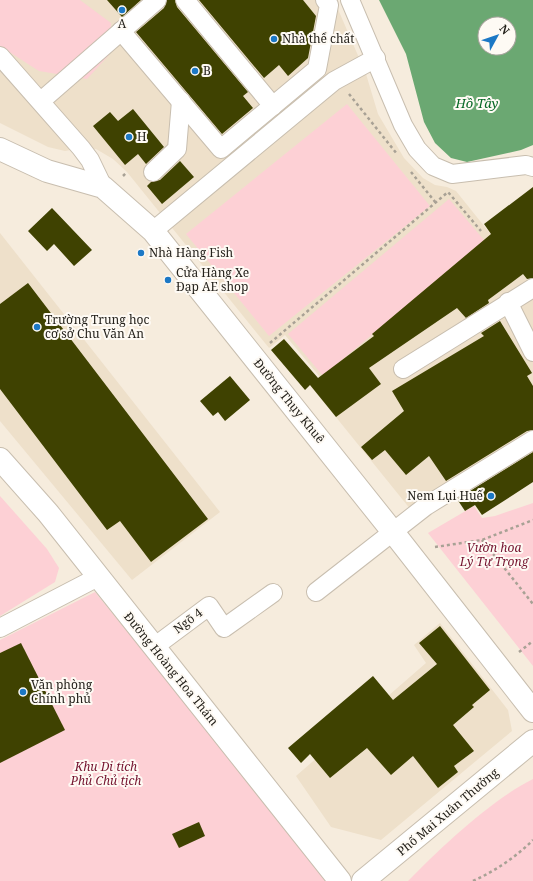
<svg xmlns="http://www.w3.org/2000/svg" width="533" height="881" font-family="'Noto Serif',serif">
  <rect width="100%" height="100%" fill="#f6ecdd"/>
  <!-- built -->
  <g fill="#eee0ca">
    <polygon points="0,0 334,0 366,74 378,114 404,158 423,178 435,185 447,187 456,191 533,287 533,435 411,510 310,385 320,377 285,335 269,348 127,172 113,159 96,149 81,148 65,151 48,147 0,123"/>
    <polygon points="0,233 220,512 132,580 0,421"/>
    <polygon points="440,623 508,710 512,731 381,840 331,827 296,776 426,663 414,645"/>
  </g>
  <!-- green -->
  <g fill="#fdd0d5">
    <polygon points="0,0 80,0 111,23 109,55 87,79 39,71 0,46"/>
    <polygon points="347,104 430,206 269,336 186,234"/>
    <polygon points="449,199 484,240 323,376 288,334"/>
    <polygon points="0,496 47,549 59,568 55,582 0,616"/>
    <polygon points="533,503 533,666 428,533 474,506 482,518 495,516"/>
    <polygon points="95,592 330,881 0,881 0,640"/>
    <path d="M533,779V881H408C441,847 491,800 533,779Z"/>
  </g>
  <!-- water -->
  <path fill="#6ba872" fill-rule="evenodd" d="M379,0H533V145L521,150L467,162L451,158L435,143L424,122L406,54ZM485,24H509V48H485Z"/>
  <!-- building -->
  <g fill="#3f4201">
    <polygon points="107,0 141,0 122,17"/>
    <polygon points="167,0 175,0 177,7 248,92 243,96 253,108 222,134 136,32 164,8"/>
    <polygon points="199,0 303,0 316,16 308,58 288,76 279,65 264,78"/>
    <polygon points="133,109 164,147 146,164 138,154 125,165 93,126 110,112 118,121"/>
    <polygon points="180,161 194,177 162,204 147,186 151,182 160,180"/>
    <polygon points="533,187 533,278 527,279 523,274 488,300 489,303 466,318 457,308 369,368 381,384 336,417 310,385 305,390 271,350 284,339 318,378 374,336 372,334 491,234 484,224"/>
    <polygon points="52,208 92,250 74,266 54,244 47,251 28,231"/>
    <polygon points="28,283 208,519 151,562 120,521 107,530 0,389 0,304"/>
    <polygon points="500,321 532,373 527,376 533,386 533,430 527,431 446,481 429,456 406,475 385,450 372,460 361,447 404,411 392,391 484,336 481,333"/>
    <polygon points="230,376 250,400 225,421 218,412 213,416 200,401"/>
    <polygon points="533,452 533,482 482,515 475,505 465,511 457,499"/>
    <polygon points="440,626 490,690 472,705 474,707 453,725 474,751 454,766 458,772 438,788 413,756 391,775 367,748 330,778 310,754 301,763 288,748 373,676 393,700 437,664 419,643"/>
    <polygon points="21,643 65,730 0,763 0,653"/>
    <polygon points="199,822 205,836 179,848 172,834"/>
  </g>
  <g fill="none" stroke-linecap="round" stroke-linejoin="round">
    <defs>
      <g id="minor">
        <polyline points="185,0 273,106"/>
        <polyline points="350,0 403,125 417,149 433,166 452,174 526,165 533,167"/>
        <polyline points="121,31 221,149 317,69 329,5 325,0"/>
        <polyline points="0,56 81,148 90,160 103,187"/>
        <polyline points="41,101 157,0"/>
        <polyline points="153,172 177,149 181,101"/>
        <polyline points="153,231 334,81 376,58"/>
        <polyline points="508,302 533,352"/>
        <polyline points="403,369 533,288"/>
        <polyline points="316,592 426,506 533,440"/>
        <polyline points="0,628 98,577"/>
        <polyline points="154,647 209,606 224,628 273,593"/>
      </g>
      <g id="major">
        <polyline points="0,149 47,171 103,187 153,231 393,532 533,711"/>
        <polyline points="0,459 48,513 340,881"/>
        <polyline points="363,881 533,741"/>
      </g>
    </defs>
    <!-- minor casing -->
    <use href="#minor" stroke="#c8beaf" stroke-width="20"/>
    <!-- major casing -->
    <use href="#major" stroke="#c8beaf" stroke-width="24"/>
    <!-- path -->
    <g stroke="#a8a195" stroke-width="2.5" stroke-dasharray="3 3" stroke-linecap="butt">
      <polyline points="349,94 397,154"/>
      <polyline points="411,172 436,203"/>
      <polyline points="123,176 127,172"/>
      <polyline points="270,343 448,192 481,231"/>
      <polyline points="482,540 533,604"/>
      <polyline points="435,547 482,540 533,520"/>
      <polyline points="519,652 533,641"/>
      <path d="M473,881C495,871 516,857 533,840"/>
    </g>
    <!-- minor -->
    <use href="#minor" stroke="#fff" stroke-width="18"/>
    <!-- major -->
    <use href="#major" stroke="#fff" stroke-width="22"/>
  </g>
  <!-- markers -->
  <g fill="#1c78c5" stroke="#fefaf4" stroke-width="1.5">
    <circle cx="122" cy="10" r="4"/>
    <circle cx="274" cy="39" r="4"/>
    <circle cx="195" cy="71" r="4"/>
    <circle cx="129" cy="137" r="4"/>
    <circle cx="141" cy="253" r="4"/>
    <circle cx="168" cy="280" r="4"/>
    <circle cx="37" cy="327" r="4"/>
    <circle cx="491" cy="496" r="4"/>
    <circle cx="23" cy="692" r="4"/>
  </g>
  <g text-anchor="middle" stroke-width="4" stroke-linejoin="round" paint-order="stroke">
    <!-- poi labels -->
    <g font-size="12" fill="#24211b" stroke="#fefaf4" text-anchor="start">
      <text x="122" y="28" text-anchor="middle">A</text>
      <text x="282" y="43">Nhà thể chất</text>
      <text x="203" y="75">B</text>
      <text x="137" y="141">H</text>
      <text x="149" y="257">Nhà Hàng Fish</text>
      <text x="176" y="277">Cửa Hàng Xe<tspan x="176" dy="14">Đạp AE shop</tspan></text>
      <text x="45" y="324">Trường Trung học<tspan x="45" dy="14">cơ sở Chu Văn An</tspan></text>
      <text x="483" y="500" text-anchor="end">Nem Lụi Huế</text>
      <text x="31" y="689">Văn phòng<tspan x="31" dy="14">Chính phủ</tspan></text>
    </g>
    <!-- street labels -->
    <g font-size="12" fill="#24211b" stroke="#fefaf4">
      <text transform="translate(289 401) rotate(51)" y="4">Đường Thụy Khuê</text>
      <text transform="translate(188 621) rotate(-37)" y="4">Ngõ 4</text>
      <text transform="translate(171 669) rotate(51)" y="4">Đường Hoàng Hoa Thám</text>
      <text transform="translate(448 812) rotate(-40)" y="4">Phố Mai Xuân Thưởng</text>
    </g>
    <!-- park labels -->
    <g font-size="12" font-style="italic" fill="#74122e" stroke="#fefaf4">
      <text x="494" y="552">Vườn hoa<tspan x="494" dy="14">Lý Tự Trọng</tspan></text>
      <text x="106" y="771">Khu Di tích<tspan x="106" dy="14">Phủ Chủ tịch</tspan></text>
    </g>
    <!-- water labels -->
    <g font-size="13" font-style="italic" fill="#066724" stroke="#fefaf4">
      <text x="477" y="108">Hồ Tây</text>
    </g>
  </g>
  <!-- north arrow -->
  <g transform="translate(497 36) rotate(50)"><circle r="19" fill="#fefaf4" stroke="#a7a39d"/>
  <path d="M0-3L7 15L0 10L-7 15Z" fill="#1c78c5"/>
  <text y="-6" font-size="11" font-weight="bold" text-anchor="middle" fill="#24211b">N</text>
  </g>
</svg>
